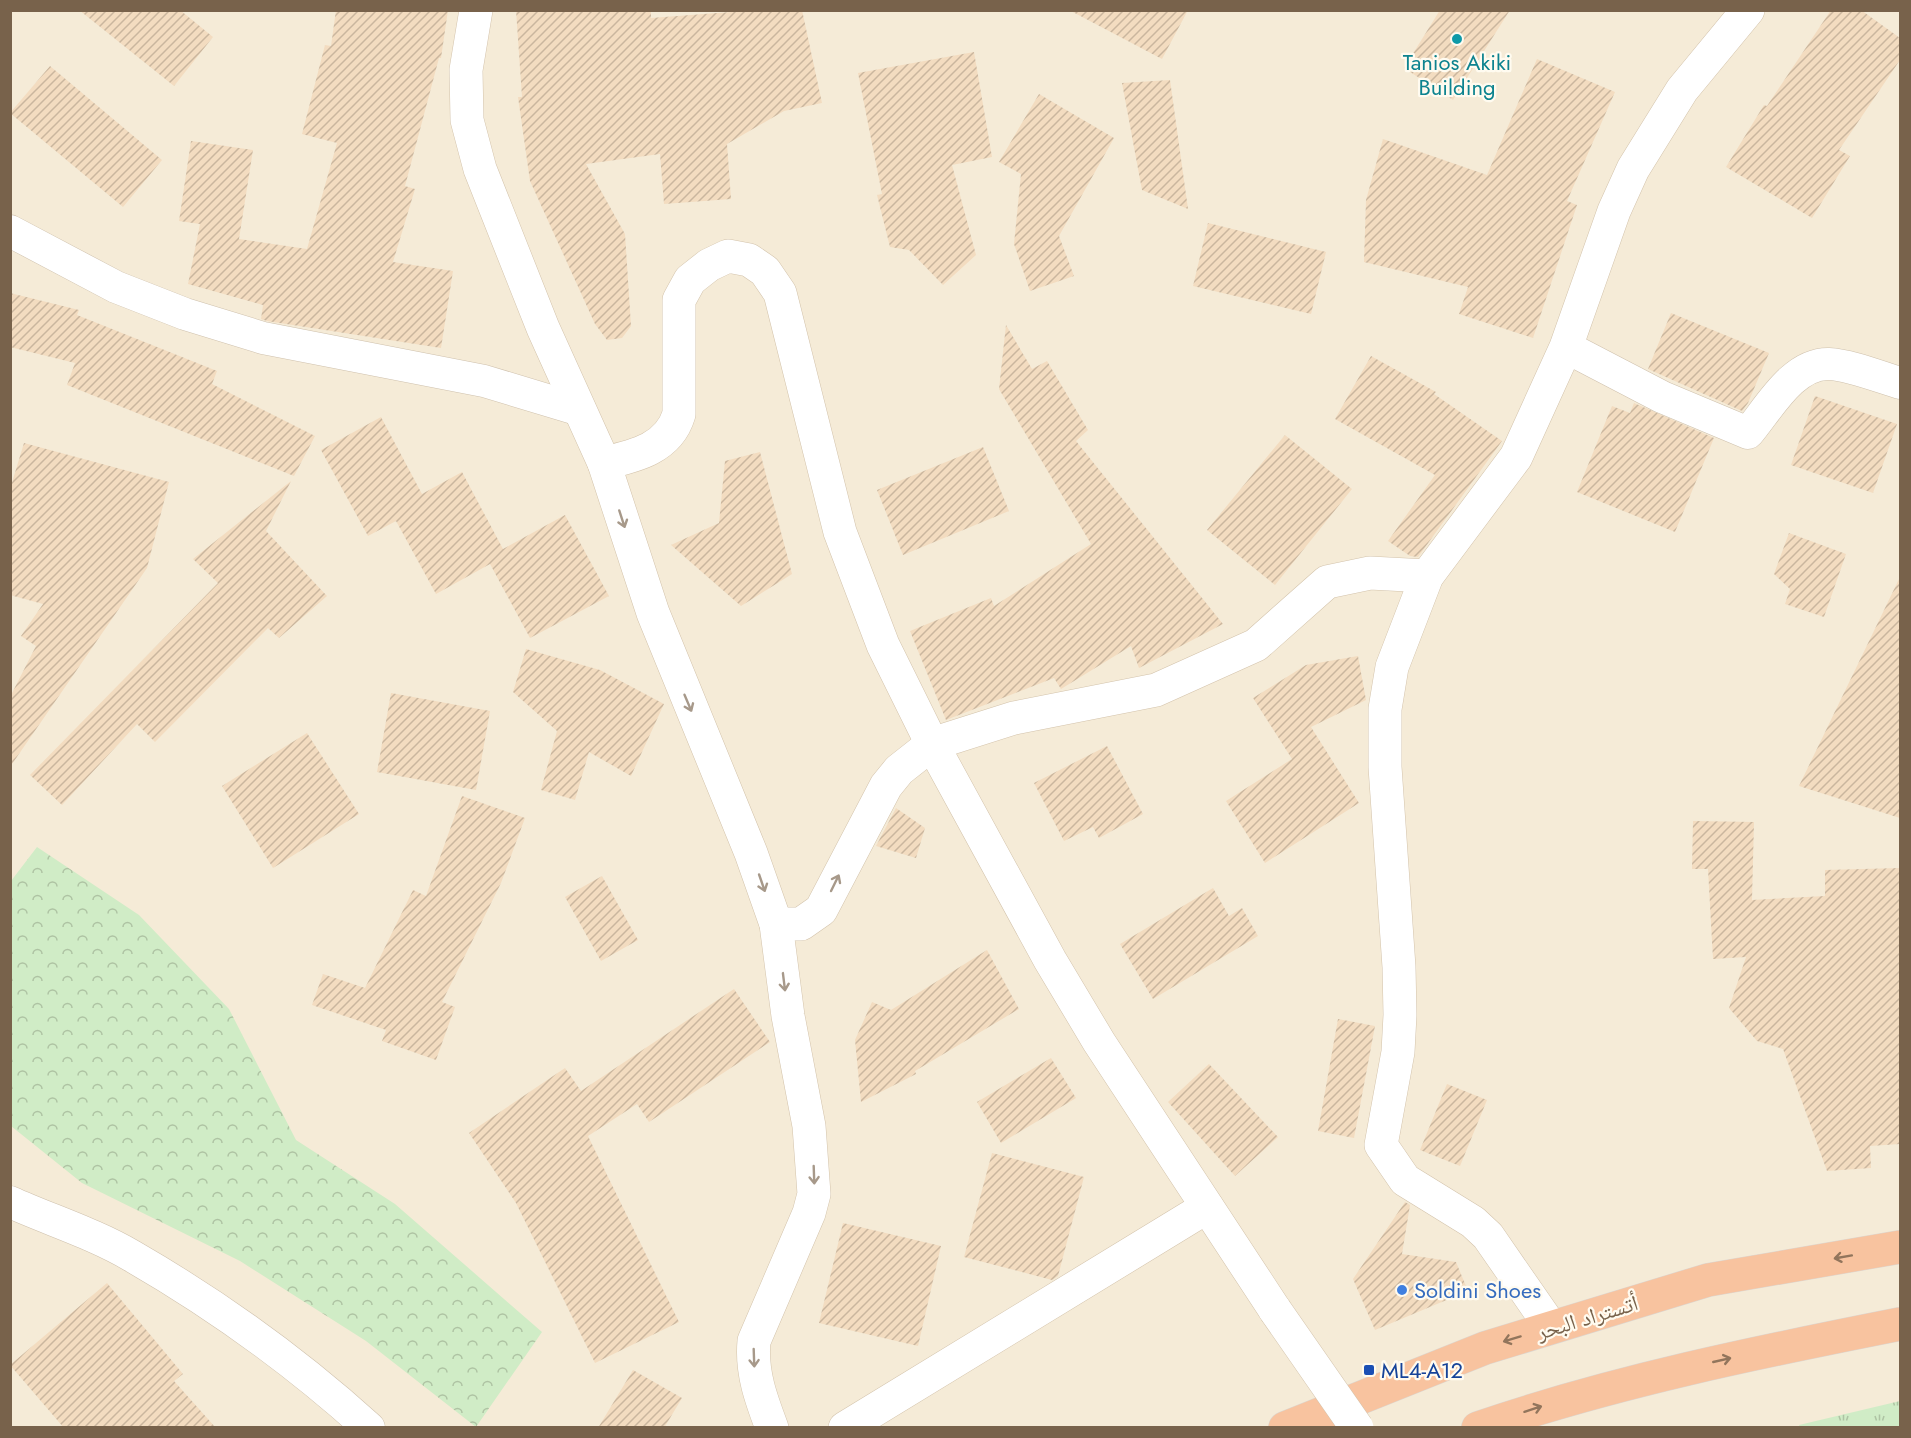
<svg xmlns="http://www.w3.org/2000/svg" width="1911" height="1438" font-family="Jost,'Noto Naskh Arabic',sans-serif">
  <defs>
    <pattern id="grass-tufts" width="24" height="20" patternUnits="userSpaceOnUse" patternTransform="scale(1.5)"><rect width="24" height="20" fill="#d0ecc6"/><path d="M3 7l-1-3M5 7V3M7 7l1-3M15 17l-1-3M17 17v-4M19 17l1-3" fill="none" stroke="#aec3a3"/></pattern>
    <pattern id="forest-crowns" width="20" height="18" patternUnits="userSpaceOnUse" patternTransform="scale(1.5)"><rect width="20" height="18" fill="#d0ecc6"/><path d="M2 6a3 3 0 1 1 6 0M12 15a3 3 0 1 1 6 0" fill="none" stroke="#aec3a3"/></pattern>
    <pattern id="building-hatch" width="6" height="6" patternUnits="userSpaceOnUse" patternTransform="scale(1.5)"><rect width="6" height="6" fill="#f3dcc0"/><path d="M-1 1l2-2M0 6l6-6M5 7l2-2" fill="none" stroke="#cab69e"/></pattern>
  </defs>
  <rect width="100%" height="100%" fill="#fdf8e9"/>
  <!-- residential -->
  <rect fill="#f5ebd7" x="11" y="11" width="1889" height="1416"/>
  <!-- grass -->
  <polygon fill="url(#grass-tufts)" points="1900,1401 1900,1427 1800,1427 1799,1425"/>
  <!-- forest -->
  <polygon fill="url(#forest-crowns)" points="37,847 139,915 229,1009 296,1140 395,1204 542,1332 476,1427 366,1341 240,1261 82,1183 11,1126 11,881"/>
  <!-- building -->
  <g fill="url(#building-hatch)">
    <polygon points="79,10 180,10 213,37 174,86"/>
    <polygon points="336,10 448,10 441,58 439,58 405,186 415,189 393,262 453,271 441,348 267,321 261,319 263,305 188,284 200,224 179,221 191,141 253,150 239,239 307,249 337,143 302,134 325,45 331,46"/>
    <polygon points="516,10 651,10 651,18 757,10 802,10 822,103 784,111 727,144 731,199 664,204 660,154 586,164 625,234 631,326 622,338 607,340 595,324 530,181 518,97 522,97"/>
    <polygon points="1069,10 1188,10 1162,59"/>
    <polygon points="1440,10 1510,10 1453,100 1404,68"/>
    <polygon points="1831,10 1861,10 1900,38 1900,60 1839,150 1850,156 1812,218 1726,167 1764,105 1767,106"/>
    <polygon points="974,52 992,157 952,165 976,255 943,285 909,250 890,247 877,195 882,194 858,73"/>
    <polygon points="1537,59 1615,92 1567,201 1577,205 1533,338 1459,314 1468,287 1364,262 1366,200 1383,139 1487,175"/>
    <polygon points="50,66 162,160 123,207 10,113"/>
    <polygon points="1170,80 1188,209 1142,190 1122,83"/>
    <polygon points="1039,94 1114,138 1059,236 1074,276 1030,291 1014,244 1021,174 999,162"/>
    <polygon points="1208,223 1326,252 1311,314 1193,286"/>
    <polygon points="10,293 79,310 77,315 217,371 212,384 315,436 294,476 67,385 75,363 10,347"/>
    <polygon points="1671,313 1769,353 1748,403 1742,411 1648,369"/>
    <polygon points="1006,325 1032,369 1047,361 1088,430 1076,441 1223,624 1139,668 1131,646 1061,689 1054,678 946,720 910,631 991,598 994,606 1091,544 999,389"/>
    <polygon points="1371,356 1436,392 1434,394 1502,441 1418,557 1410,556 1388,541 1435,475 1335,419"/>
    <polygon points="1815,396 1897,424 1873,493 1791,465"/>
    <polygon points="1634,403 1714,438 1675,532 1577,492 1612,406 1630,413"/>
    <polygon points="381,417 422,494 462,472 503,549 565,515 609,596 530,638 490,564 436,594 396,521 368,536 321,450"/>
    <polygon points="1285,435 1352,489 1275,585 1207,530"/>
    <polygon points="24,443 169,482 147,568 10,767 10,697 36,646 21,636 43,604 10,595 10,489"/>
    <polygon points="983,447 1009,511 903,555 877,490"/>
    <polygon points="760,452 792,574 741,606 671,545 719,523 725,461"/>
    <polygon points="291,481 266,531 327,596 279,638 268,628 155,742 137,724 62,805 30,775 218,583 193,559"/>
    <polygon points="1789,533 1846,554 1824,617 1785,604 1790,589 1774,574"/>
    <polygon points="1900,577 1900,818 1799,786"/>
    <polygon points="526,649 600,670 664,704 631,776 589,752 575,800 541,790 557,731 513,692"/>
    <polygon points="1358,656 1366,700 1311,727 1359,803 1265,863 1226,801 1292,759 1253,698 1306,665"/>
    <polygon points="391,693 490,711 476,790 377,772"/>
    <polygon points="307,733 359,814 273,868 222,786"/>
    <polygon points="1107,746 1143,814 1099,838 1093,827 1064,841 1034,783"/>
    <polygon points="462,796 525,818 501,883 442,1002 455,1007 436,1060 382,1041 386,1030 312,1005 323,974 365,988 413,890 426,896"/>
    <polygon points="896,808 925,828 916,858 876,846"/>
    <polygon points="1693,821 1754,822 1752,900 1825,896 1825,870 1900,868 1900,1144 1870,1146 1871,1168 1827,1171 1783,1049 1757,1041 1729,1008 1746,957 1713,959 1708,869 1692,869"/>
    <polygon points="602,876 638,940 601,961 565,897"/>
    <polygon points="1213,888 1229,916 1242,908 1258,936 1153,999 1120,944"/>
    <polygon points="987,950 1019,1009 915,1071 916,1074 861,1102 855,1040 872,1002 891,1010"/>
    <polygon points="734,989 770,1042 649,1122 637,1104 588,1136 679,1322 595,1363 516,1203 469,1133 565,1068 581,1091"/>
    <polygon points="1338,1019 1375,1026 1354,1138 1318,1131"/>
    <polygon points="1051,1058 1076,1098 1001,1143 977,1102"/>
    <polygon points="1209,1064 1278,1137 1235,1176 1168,1102"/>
    <polygon points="1447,1084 1487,1100 1460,1166 1420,1150"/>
    <polygon points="992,1153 1084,1177 1058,1276 1052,1280 964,1257"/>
    <polygon points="1405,1202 1410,1205 1402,1254 1456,1262 1468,1291 1375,1330 1353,1279"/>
    <polygon points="843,1223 941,1246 918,1346 819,1323"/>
    <polygon points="107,1283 183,1374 174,1381 216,1428 64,1428 10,1365"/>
    <polygon points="633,1370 682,1398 664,1428 598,1428"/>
  </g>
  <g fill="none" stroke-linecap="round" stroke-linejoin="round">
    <defs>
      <g id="street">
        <polyline points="10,231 116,287 185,314 263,338 484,381 580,410"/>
        <path d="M1566,347L1662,397L1748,433C1769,408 1793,363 1829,364C1850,365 1880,377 1900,383"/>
        <path d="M10,1202C50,1220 95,1234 132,1256C217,1305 296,1362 369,1428"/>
      </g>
      <g id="secondary">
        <path d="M476,10L466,70L467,120L480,169L543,328L604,463L653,613L751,853L776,924L788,1016L809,1126L814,1194L809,1213L754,1341C751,1372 761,1399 772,1428"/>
        <path d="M604,463C636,456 669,448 679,414V300L690,280L709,265L728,256L749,260L765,271L780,293L840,532L883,645L932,744L1050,960L1099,1042L1275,1310"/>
        <polyline points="776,924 801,924 821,910 886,786 899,770 932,744 1014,718 1156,690 1256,645 1327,582 1370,573 1427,576"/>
        <polyline points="1551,1327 1488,1236 1473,1222 1405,1180 1381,1145 1398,1052 1400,1015 1399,967 1385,767 1385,709 1392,667 1427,576 1516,457 1566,347 1614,211 1633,169 1682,90 1748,10"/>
        <polyline points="845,1428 1207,1207"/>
      </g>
      <g id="highway">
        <polyline points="1285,1428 1485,1348 1708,1280 1900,1247"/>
        <path d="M1478,1428C1616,1381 1758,1352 1900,1324"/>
      </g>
    </defs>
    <!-- street casing -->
    <use href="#street" stroke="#cfc1ad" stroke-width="33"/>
    <!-- secondary casing -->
    <use href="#secondary" stroke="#d3c3ab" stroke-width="34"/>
    <!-- highway casing -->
    <use href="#highway" stroke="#dcd6d0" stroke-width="34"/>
    <!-- street -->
    <use href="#street" stroke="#fff" stroke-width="32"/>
    <!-- secondary -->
    <use href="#secondary" stroke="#fff" stroke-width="33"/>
    <!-- highway -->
    <use href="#highway" stroke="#f8c39f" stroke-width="33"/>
    <defs>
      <polyline id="secondary-bridge" points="1275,1310 1357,1428"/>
    </defs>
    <!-- secondary-bridge casing -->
    <use href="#secondary-bridge" stroke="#d3c3ab" stroke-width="34" stroke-linecap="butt"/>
    <!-- secondary-bridge -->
    <use href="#secondary-bridge" stroke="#fff" stroke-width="33"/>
  </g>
  <!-- one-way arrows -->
  <defs><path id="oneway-shaft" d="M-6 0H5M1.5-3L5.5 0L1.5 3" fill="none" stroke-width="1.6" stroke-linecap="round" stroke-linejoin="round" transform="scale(1.5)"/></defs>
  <g stroke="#a7998a">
    <use href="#oneway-shaft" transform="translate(622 519) rotate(72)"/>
    <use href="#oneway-shaft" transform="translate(688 703) rotate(67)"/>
    <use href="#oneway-shaft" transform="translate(762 883) rotate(71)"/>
    <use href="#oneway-shaft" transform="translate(835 883) rotate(-64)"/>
    <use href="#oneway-shaft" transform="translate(784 982) rotate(83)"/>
    <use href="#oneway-shaft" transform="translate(814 1175) rotate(88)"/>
    <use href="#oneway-shaft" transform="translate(754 1358) rotate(88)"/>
  </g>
  <g stroke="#92755c">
    <use href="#oneway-shaft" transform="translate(1843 1257) rotate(170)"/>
    <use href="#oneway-shaft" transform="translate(1512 1339) rotate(163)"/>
    <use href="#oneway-shaft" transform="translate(1722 1360) rotate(-13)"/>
    <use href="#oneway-shaft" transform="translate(1533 1409) rotate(-18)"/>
  </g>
  <!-- markers -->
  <circle fill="#0f9aa8" stroke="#fffbf0" stroke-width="2" cx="1457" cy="39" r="6"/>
  <circle fill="#3f7fe0" stroke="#fffbf0" stroke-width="2" cx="1402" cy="1290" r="6"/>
  <rect fill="#1a4fb4" stroke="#fffbf0" stroke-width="2" x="1363" y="1364" width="12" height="12" rx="3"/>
  <g text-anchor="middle" stroke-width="4.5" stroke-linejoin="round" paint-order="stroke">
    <!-- culture labels -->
    <g font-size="22" fill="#0d838f" stroke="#fffbf0">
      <text x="1457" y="70">Tanios Akiki<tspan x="1457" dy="25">Building</tspan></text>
    </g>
    <!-- shop labels -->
    <g font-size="22" fill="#366cbe" stroke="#fffbf0" text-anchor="start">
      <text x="1414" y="1298">Soldini Shoes</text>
    </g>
    <!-- street labels -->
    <g font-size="22" fill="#78624b" stroke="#fffbf0">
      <text transform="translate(1587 1317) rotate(-17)" y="8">أتستراد البحر</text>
    </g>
    <!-- transit labels -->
    <g font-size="22" fill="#164399" stroke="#fffbf0" text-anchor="start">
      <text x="1381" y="1378">ML4-A12</text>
    </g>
  </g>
  <!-- border -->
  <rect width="1911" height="1438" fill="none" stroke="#78624b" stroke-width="24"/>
</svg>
